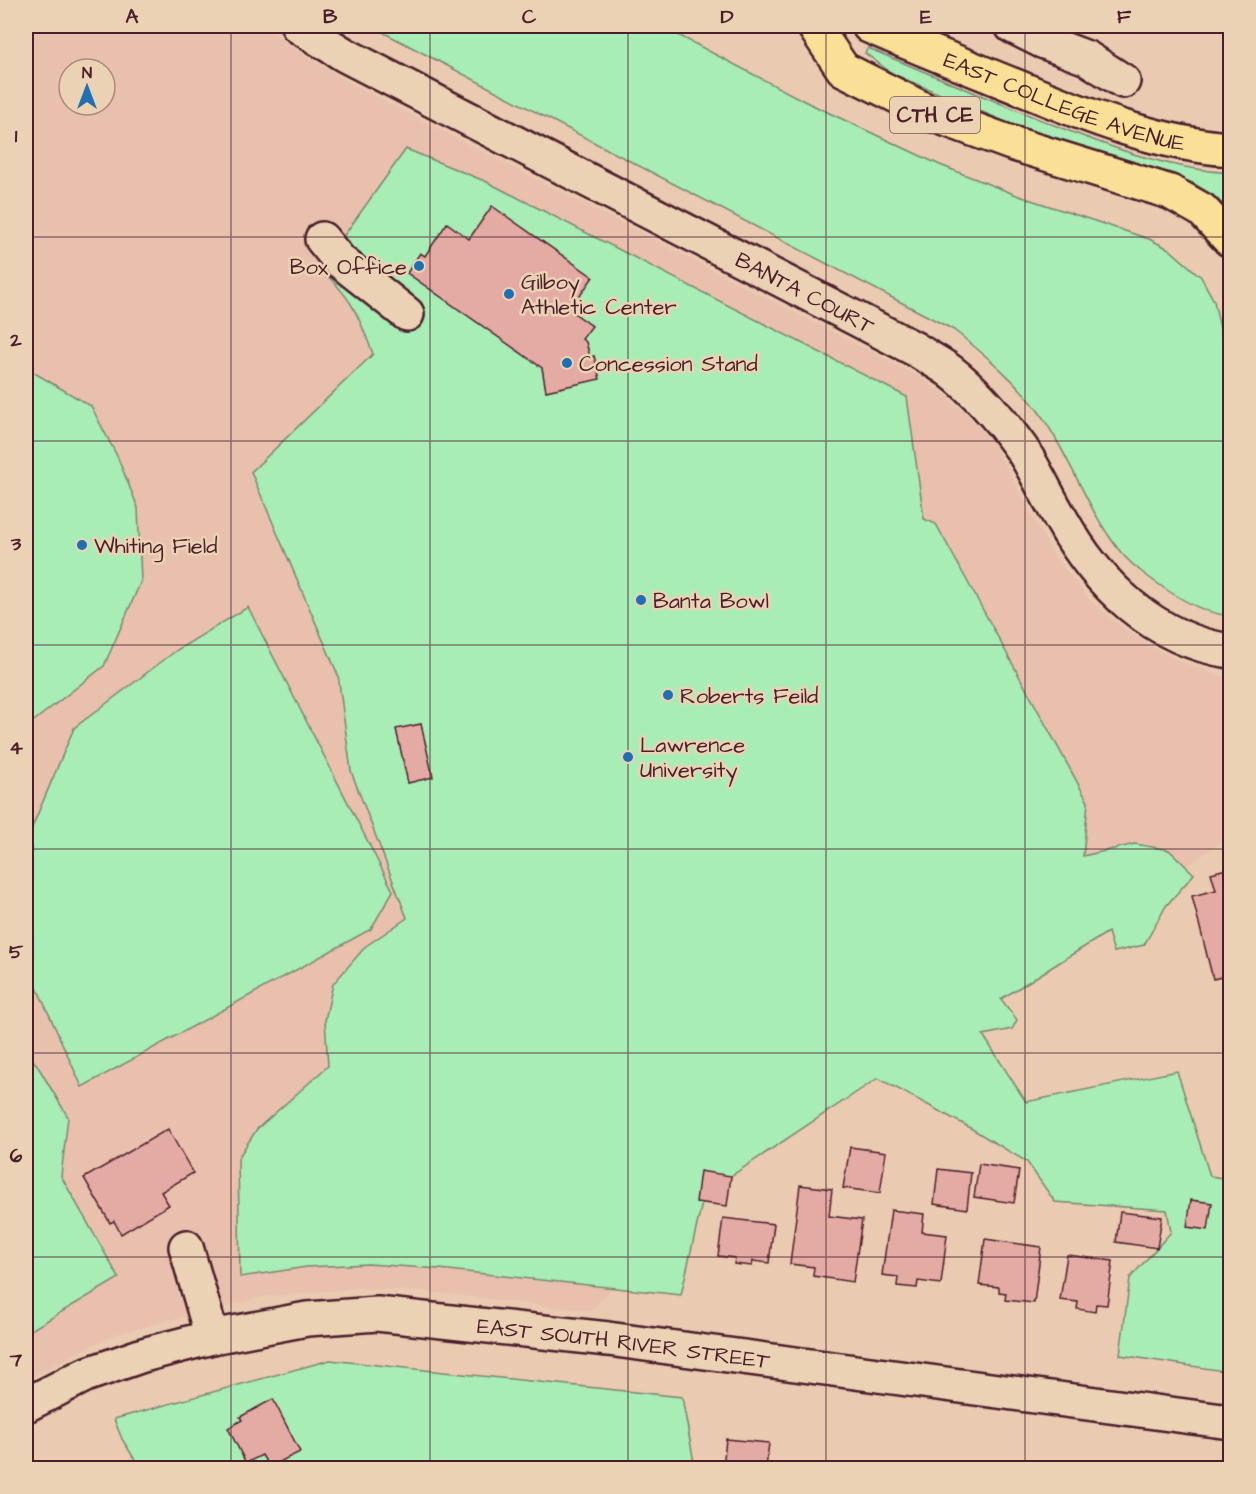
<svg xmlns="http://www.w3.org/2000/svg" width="1256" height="1494" font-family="'Architects Daughter',sans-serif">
  <rect width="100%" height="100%" fill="#eacab1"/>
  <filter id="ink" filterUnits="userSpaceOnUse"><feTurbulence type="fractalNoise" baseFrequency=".0167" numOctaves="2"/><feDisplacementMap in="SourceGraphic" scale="12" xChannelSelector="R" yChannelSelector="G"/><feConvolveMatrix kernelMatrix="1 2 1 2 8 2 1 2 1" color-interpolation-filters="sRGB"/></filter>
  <g filter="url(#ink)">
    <!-- built -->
    <path fill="#e8c0ad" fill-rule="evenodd" d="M26,26H264L307,57L350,83L918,376L943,393L974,421L995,447L1015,482L1051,551L1090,600L1124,629L1159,651L1192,666L1230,679V836L953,1027L704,1194L590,1311L428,1292L358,1288L262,1297L117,1334L92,1345L26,1380ZM69,69H105V105H69Z"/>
    <!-- green -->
    <g fill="#a8ecb6" stroke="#798670" stroke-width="1.5">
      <path d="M371,26H661L808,103L940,165L1019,196L1149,239L1169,249L1201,277L1214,301L1230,373V616C1205,613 1185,602 1164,588C1148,577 1131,565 1119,550C1086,508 1070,455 1039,412C1016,380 985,355 954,330Z"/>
      <path d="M868,48C932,75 995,102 1059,127C1115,149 1170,169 1230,173V211L1213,195L1193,183L1142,166L1060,142L1013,125L893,74L865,53Z"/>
      <path d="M406,149L487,182L907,397L924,519L936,524L1088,802L1083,856L1135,844L1169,850L1194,874L1166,906L1144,945L1114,952L1108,932L1001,999L1017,1020L1012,1029L983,1035L1026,1102L1177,1071L1210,1176L1230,1179V1372L1120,1355L1130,1278L1171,1232L1167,1210L1055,1202L1027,1162L967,1126L878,1078L704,1194L681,1295L439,1269L368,1264L307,1267L240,1277L238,1158L257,1129L328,1066L325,1020L333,984L366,946L407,918L351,771L338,675L251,472L373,354C358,315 353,298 320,269Z"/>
      <polygon points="26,368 91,406 118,458 138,508 141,581 104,666 26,727"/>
      <polygon points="248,607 393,891 371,929 82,1087 33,979 31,830 74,728 177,650"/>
      <polygon points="26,1052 37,1065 68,1117 61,1176 119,1278 26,1333"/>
      <polygon points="330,1360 682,1397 695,1468 140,1468 122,1439 114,1419"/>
    </g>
    <!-- building -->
    <g fill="#e4aaa4" stroke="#4a1f2b" stroke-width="1.5">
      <polygon points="492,206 593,277 570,310 592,326 582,339 586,342 590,357 594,356 600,379 546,391 542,368 407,273 420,253 425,256 447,223 469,239"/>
      <polygon points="421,724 433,777 408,783 396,729"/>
      <polygon points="1230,868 1230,975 1213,979 1192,896 1216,890 1211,873"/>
      <polygon points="168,1129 193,1173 161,1192 169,1205 121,1234 114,1221 110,1223 84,1178"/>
      <polygon points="850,1147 886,1152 880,1193 843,1188"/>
      <polygon points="979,1164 1019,1170 1014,1203 974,1197"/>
      <polygon points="938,1169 971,1173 967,1209 934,1204"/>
      <polygon points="700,1171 731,1176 727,1206 696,1202"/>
      <polygon points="800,1185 832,1189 829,1216 862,1220 853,1282 813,1276 814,1267 790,1264"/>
      <polygon points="1191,1200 1212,1203 1208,1230 1187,1227"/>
      <polygon points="891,1210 924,1214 922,1232 947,1235 941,1284 918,1281 917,1288 897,1286 898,1277 882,1275"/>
      <polygon points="1120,1212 1162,1217 1157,1248 1116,1242"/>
      <polygon points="723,1218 774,1224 769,1263 753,1261 752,1266 734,1264 735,1258 718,1256"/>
      <polygon points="985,1239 1041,1247 1034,1303 1005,1300 1006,1293 999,1292 999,1287 979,1285"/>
      <polygon points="1067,1255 1113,1261 1107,1305 1096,1304 1095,1312 1077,1309 1078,1302 1060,1300"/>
      <polygon points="273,1399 300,1452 269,1467 262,1455 246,1463 228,1428 242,1420 240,1417"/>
      <polygon points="726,1439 769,1443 766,1468 723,1468"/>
    </g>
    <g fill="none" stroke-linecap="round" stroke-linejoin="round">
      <defs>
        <g id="minor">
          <path id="s1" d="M298,26L345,55L915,349C927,357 939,363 950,371C977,392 1001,420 1021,448C1036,470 1047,496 1061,519C1097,584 1154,640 1230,651"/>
          <polyline points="1012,26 1042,41 1087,58 1123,81"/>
          <polyline points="322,239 340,261 407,314"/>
          <polyline points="186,1247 212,1337"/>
          <path id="s2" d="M26,1405L85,1375L143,1355L212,1337L307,1319L377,1314L608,1339L1230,1422"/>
        </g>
        <g id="major">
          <polyline points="814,26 843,69 937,116 1011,143 1170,192 1202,210 1230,240"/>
          <path id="s3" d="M869,26C920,48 973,69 1025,90C1090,117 1159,144 1230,149"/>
        </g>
      </defs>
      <!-- minor casing -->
      <use href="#minor" stroke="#4a1f2b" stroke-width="38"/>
      <!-- major casing -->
      <use href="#major" stroke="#4a1f2b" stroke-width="38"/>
      <!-- minor -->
      <use href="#minor" stroke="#ecd2b4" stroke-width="33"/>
      <!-- major -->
      <use href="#major" stroke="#fadf96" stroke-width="33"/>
    </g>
  </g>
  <!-- grid -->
  <path fill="none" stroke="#4a1f2b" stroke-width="1.5" stroke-opacity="0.55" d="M231,26V1468M430,26V1468M628,26V1468M826,26V1468M1025,26V1468M26,237H1230M26,441H1230M26,645H1230M26,849H1230M26,1053H1230M26,1257H1230"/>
  <!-- markers -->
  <g fill="#1f6fb2" stroke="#ecd2b4" stroke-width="2">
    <circle cx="419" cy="266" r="6"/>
    <circle cx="509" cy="294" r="6"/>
    <circle cx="567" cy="363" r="6"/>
    <circle cx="82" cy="545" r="6"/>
    <circle cx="641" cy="600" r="6"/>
    <circle cx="668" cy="695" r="6"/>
    <circle cx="628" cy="757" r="6"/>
  </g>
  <g text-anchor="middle" stroke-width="5" stroke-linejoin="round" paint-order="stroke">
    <!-- shield labels -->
    <rect fill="#ecd2b4" stroke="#7b5554" stroke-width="1.5" x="890" y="97" width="90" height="36" rx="4.5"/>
    <g font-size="21" font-weight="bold" fill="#4a1f2b">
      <text x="935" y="122">CTH CE</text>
    </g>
    <!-- street labels -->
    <g font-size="22" fill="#4a1f2b" stroke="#ecd2b4">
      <text dy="8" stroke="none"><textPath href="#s3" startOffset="210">EAST COLLEGE AVENUE</textPath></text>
      <text dy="8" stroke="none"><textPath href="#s1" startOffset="573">BANTA COURT</textPath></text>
      <text dy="8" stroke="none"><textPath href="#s2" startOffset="614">EAST SOUTH RIVER STREET</textPath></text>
    </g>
    <!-- poi labels -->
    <g font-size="22" fill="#4a1f2b" stroke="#ecd2b4" text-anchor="start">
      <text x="407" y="274" text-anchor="end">Box Office</text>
      <text x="521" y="289">Gilboy<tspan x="521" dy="25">Athletic Center</tspan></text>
      <text x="579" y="371">Concession Stand</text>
      <text x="94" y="553">Whiting Field</text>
      <text x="653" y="608">Banta Bowl</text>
      <text x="680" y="703">Roberts Feild</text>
      <text x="640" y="752">Lawrence<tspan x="640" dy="25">University</tspan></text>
    </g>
  </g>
  <!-- margin -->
  <rect width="1256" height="1494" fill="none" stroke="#ecd2b4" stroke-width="66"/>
  <!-- north arrow -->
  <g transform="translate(87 87)"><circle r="28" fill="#ecd2b4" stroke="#ab8a7d" stroke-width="1.5"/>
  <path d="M0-4.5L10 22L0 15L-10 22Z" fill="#1f6fb2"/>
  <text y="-9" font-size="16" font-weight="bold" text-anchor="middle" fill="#4a1f2b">N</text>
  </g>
  <rect x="33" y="33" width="1190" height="1428" fill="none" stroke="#4a1f2b" stroke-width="2"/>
  <g font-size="20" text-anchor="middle" font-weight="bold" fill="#4a1f2b">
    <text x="132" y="23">A</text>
    <text x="330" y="23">B</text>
    <text x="529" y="23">C</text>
    <text x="727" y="23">D</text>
    <text x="926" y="23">E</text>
    <text x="1124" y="23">F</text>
    <text x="16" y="142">1</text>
    <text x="16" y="346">2</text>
    <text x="16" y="550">3</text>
    <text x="16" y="754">4</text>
    <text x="16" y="958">5</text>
    <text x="16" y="1162">6</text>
    <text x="16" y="1366">7</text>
  </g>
</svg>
